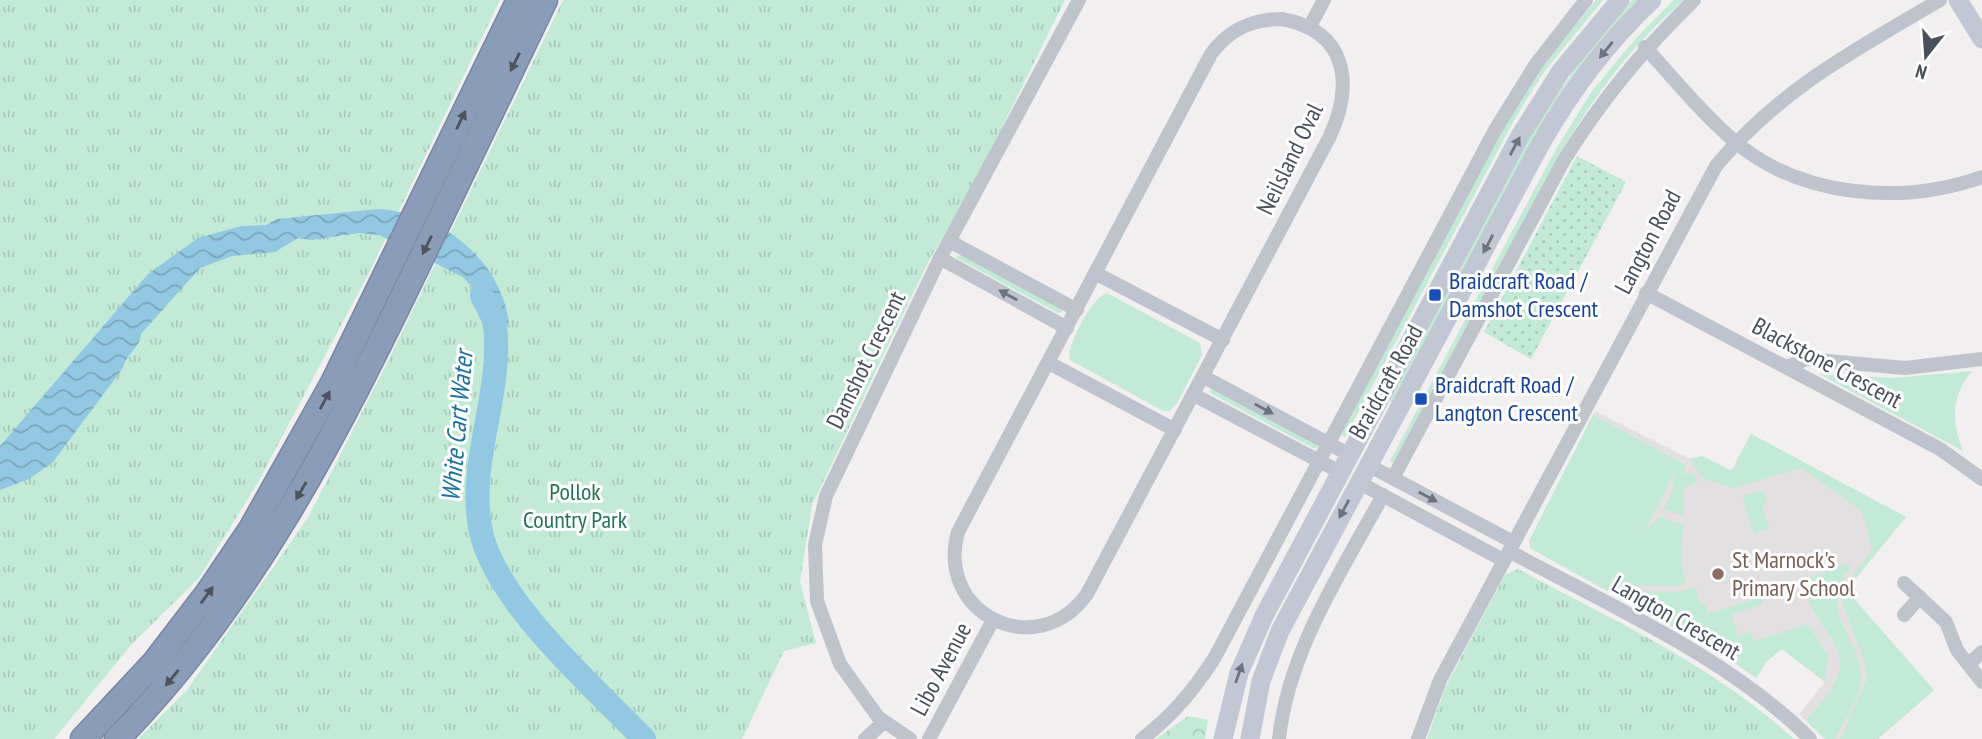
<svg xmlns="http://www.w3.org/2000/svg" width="1982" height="739" font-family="'PT Sans Narrow',sans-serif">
  <defs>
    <pattern id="forest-crowns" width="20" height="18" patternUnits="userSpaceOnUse" patternTransform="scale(1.75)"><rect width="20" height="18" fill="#c2ead7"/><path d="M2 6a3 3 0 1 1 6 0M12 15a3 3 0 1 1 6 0" fill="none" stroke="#a8cabb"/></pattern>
    <pattern id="park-tufts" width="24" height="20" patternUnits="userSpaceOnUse" patternTransform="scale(1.75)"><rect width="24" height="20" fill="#c2ead7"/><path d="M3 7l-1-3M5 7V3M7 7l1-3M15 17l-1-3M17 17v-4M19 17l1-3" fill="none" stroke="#a8cabb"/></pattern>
    <pattern id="garden-dots" width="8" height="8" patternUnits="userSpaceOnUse" patternTransform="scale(1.75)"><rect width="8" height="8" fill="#c2ead7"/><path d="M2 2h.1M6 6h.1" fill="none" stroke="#a8cabb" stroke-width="1.8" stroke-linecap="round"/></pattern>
    <pattern id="water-waves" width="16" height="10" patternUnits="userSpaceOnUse" patternTransform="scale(1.75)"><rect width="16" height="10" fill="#93c8e3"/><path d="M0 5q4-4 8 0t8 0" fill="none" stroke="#7aa5bb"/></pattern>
  </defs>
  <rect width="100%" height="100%" fill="#f1efef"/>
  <!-- education -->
  <polygon fill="#e2e0e0" points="1595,411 1690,459 1702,456 1731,471 1751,434 1906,517 1846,590 1934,690 1878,739 1825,739 1799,714 1825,682 1782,649 1767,661 1756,678 1717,651 1530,548 1529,541"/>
  <!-- grass -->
  <g fill="#c2ead7">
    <polygon points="1596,0 1603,0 1544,72 1517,115 1345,437 1340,434 1503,128 1539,70"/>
    <path d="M1632,0H1643L1616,28L1391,403L1389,399C1465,263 1525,114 1632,0Z"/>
    <path d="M1674,0H1684C1633,43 1595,95 1561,152L1395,463L1390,461L1556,149L1592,91L1637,37Z"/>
    <polygon points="961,255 1062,309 1062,312 1058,313 955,257"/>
    <path d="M1107,293L1200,343L1202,355L1176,405L1169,411H1163L1070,360C1065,347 1093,296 1107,293Z"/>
    <path d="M1972,371C1951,397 1951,420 1963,451L1819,374L1894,378Z"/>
    <polygon points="1214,389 1318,446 1318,448 1313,448 1212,394 1209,390"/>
    <polygon points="1593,415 1686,465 1683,474 1692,473 1698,481 1684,488 1684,516 1664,509 1673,489 1675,472 1645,530 1660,517 1683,525 1681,566 1686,583 1677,586 1613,585 1609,592 1530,548 1529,541"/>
    <polygon points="1751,434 1906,517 1846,590 1934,690 1878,739 1840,739 1867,679 1866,666 1843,604 1842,591 1872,549 1862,511 1801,468 1734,488 1703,479 1690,459 1702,456 1732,471"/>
    <polygon points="1757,491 1765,493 1767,500 1762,506 1769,528 1754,533 1743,500 1745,495"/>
    <path d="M1848,563L1850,567C1814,616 1862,634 1861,679C1860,699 1843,722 1835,739H1825L1806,720C1877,647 1819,648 1802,581Z"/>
    <polygon points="1695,587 1701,605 1705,604 1708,614 1761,597 1763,604 1731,614 1738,636 1751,632 1754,641 1808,624 1828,655 1825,682 1782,649 1767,661 1756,678 1717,651 1614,594 1616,591 1679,592"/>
  </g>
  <!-- forest -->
  <polygon fill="url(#forest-crowns)" points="1188,716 1208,720 1205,739 1156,739"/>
  <!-- park -->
  <g fill="url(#park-tufts)">
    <polygon points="0,0 500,0 372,267 257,484 199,578 132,644 54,739 0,739"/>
    <polygon points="563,0 1065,0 976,180 927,264 812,505 800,582 816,643 784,651 742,739 138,739 187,690 309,516 390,357"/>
    <path d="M1518,569C1613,620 1713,665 1794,739H1427L1445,688L1505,575Z"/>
  </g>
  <!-- garden -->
  <polygon fill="url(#garden-dots)" points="1577,156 1626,182 1531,359 1484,332"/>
  <!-- water -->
  <path fill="url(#water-waves)" d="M379,209C441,213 502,260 509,324L485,327L472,287L463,277L379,235L359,233L312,240L298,238L275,252L232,256L200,268L141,334C140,348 126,354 123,368L53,462L29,479L0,490V446L148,274L198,238L241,226L266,225L277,219Z"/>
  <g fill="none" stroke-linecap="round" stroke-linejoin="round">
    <!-- river -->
    <path stroke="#93c8e3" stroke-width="24" d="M482,296C486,305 494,316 495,325C503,393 468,460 480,527C492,599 593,686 644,739"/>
    <defs>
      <g id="highway">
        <polyline points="83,739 154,663 207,594 251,529 333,383 519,0"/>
        <path d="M117,739C251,603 337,433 419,263C461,175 503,87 545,0"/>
      </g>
    </defs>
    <!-- highway casing -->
    <use href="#highway" stroke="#7787a4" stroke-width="27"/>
    <!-- street -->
    <g stroke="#bfc4cc" stroke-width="14">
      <path d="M1282,19C1347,31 1354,83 1330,136L1087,594C1037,664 935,614 958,532L1211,54C1229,29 1252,19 1282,19Z"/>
      <polyline points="1310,26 1324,0"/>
      <path d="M1645,47C1674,79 1701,112 1733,140C1800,198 1902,205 1982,177"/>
      <polyline points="949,241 1077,310"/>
      <polyline points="940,258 1067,328"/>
      <polyline points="1097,274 1223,340"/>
      <polyline points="1646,293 1940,449 1982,479"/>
      <polyline points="1049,363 1175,430"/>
      <polyline points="1787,367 1806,359 1905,368 1982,359"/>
      <polyline points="1204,377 1350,455"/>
      <polyline points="1194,395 1340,472"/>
      <polyline points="1368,465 1513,542"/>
      <path d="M1393,478L1564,160C1603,98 1642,51 1694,0"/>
      <polyline points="1358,482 1503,560"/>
      <path d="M1509,551C1608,605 1730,658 1810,739"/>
      <polyline points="1904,583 1946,622 1957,650 1982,682"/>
      <polyline points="1904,615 1920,597"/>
      <polyline points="1969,664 1982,652"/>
      <polyline points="865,739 884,722"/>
      <polyline points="910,739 878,717 840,664 817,601 815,545 826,496 940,258 1079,0"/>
      <polyline points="929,739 993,620"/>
      <path d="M1142,739C1173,715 1194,690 1215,657L1495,130L1536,64L1586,0"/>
      <path d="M1279,739C1288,651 1342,571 1383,495"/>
      <path d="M1418,739L1440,680L1716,166C1780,89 1855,50 1940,0"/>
    </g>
    <!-- secondary -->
    <g stroke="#c1c8d4" stroke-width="19">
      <polyline points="1958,0 1982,39"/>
      <polyline points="1223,739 1239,673 1264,616 1520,136 1561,71 1620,0"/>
      <path d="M1250,739L1261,681L1280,631L1540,145C1570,92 1607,42 1652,0"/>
    </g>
    <!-- highway -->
    <use href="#highway" stroke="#8b9cb9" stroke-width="24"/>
  </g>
  <!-- one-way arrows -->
  <defs><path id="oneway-solid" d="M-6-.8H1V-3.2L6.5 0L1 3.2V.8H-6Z" transform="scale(1.75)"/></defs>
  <g fill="#6d747f">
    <use href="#oneway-solid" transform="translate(1606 50) rotate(129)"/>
    <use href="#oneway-solid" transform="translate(1515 146) rotate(-62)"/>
    <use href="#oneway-solid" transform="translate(1488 244) rotate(118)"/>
    <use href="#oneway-solid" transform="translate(1344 509) rotate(118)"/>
    <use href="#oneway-solid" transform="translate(1239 673) rotate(-71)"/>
  </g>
  <g fill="#4c545f">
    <use href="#oneway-solid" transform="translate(515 62) rotate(116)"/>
    <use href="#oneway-solid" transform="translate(461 120) rotate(-64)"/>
    <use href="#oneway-solid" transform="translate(427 245) rotate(116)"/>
    <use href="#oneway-solid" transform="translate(325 400) rotate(-62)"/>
    <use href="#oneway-solid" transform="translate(301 491) rotate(120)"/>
    <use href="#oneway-solid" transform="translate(207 595) rotate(-54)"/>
    <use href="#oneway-solid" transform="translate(172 678) rotate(129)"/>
  </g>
  <g fill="#6c737c">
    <use href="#oneway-solid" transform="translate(1008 295) rotate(-151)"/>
    <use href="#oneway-solid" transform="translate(1264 409) rotate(28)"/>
    <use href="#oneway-solid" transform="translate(1428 497) rotate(28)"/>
  </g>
  <!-- markers -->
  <g fill="#1a4fb4" stroke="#fff" stroke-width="2.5">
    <rect x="1428" y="288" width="14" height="14" rx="3.5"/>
    <rect x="1414" y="392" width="14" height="14" rx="3.5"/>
  </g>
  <circle fill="#8d6e63" stroke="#fff" stroke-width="2.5" cx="1718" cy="574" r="7"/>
  <g text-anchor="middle" stroke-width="6" stroke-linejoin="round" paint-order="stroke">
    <!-- street labels -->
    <g font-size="24" fill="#49505a" stroke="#fff">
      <text transform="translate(1290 159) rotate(-64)" y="8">Neilsland Oval</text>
      <text transform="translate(1648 242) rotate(-62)" y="8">Langton Road</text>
      <text transform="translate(866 360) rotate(-64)" y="8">Damshot Crescent</text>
      <text transform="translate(1827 363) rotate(28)" y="8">Blackstone Crescent</text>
      <text transform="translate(1386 382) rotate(-61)" y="8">Braidcraft Road</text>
      <text transform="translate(1676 618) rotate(30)" y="8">Langton Crescent</text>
      <text transform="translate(941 669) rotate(-62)" y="8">Libo Avenue</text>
    </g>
    <!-- transit labels -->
    <g font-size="24" fill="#164399" stroke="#fff" text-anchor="start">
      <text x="1449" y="289">Braidcraft Road /<tspan x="1449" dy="28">Damshot Crescent</tspan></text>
      <text x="1435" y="393">Braidcraft Road /<tspan x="1435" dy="28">Langton Crescent</tspan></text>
    </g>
    <!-- park labels -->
    <g font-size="24" fill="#207556" stroke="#fff">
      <text x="575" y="500">Pollok<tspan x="575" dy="28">Country Park</tspan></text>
    </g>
    <!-- education labels -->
    <g font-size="24" fill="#785e54" stroke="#fff" text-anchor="start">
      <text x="1732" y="568">St Marnock's<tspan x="1732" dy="28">Primary School</tspan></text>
    </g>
    <!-- water labels -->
    <g font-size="26" font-style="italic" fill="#1a709c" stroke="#fff">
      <text transform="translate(457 426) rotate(-85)" y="9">White Cart Water</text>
    </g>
  </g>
  <!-- north arrow -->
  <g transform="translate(1926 56) rotate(197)" stroke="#ffffff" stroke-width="5" paint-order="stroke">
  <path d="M0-5L12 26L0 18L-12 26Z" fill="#49505a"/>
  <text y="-10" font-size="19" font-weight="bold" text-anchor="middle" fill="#49505a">N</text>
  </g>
</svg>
